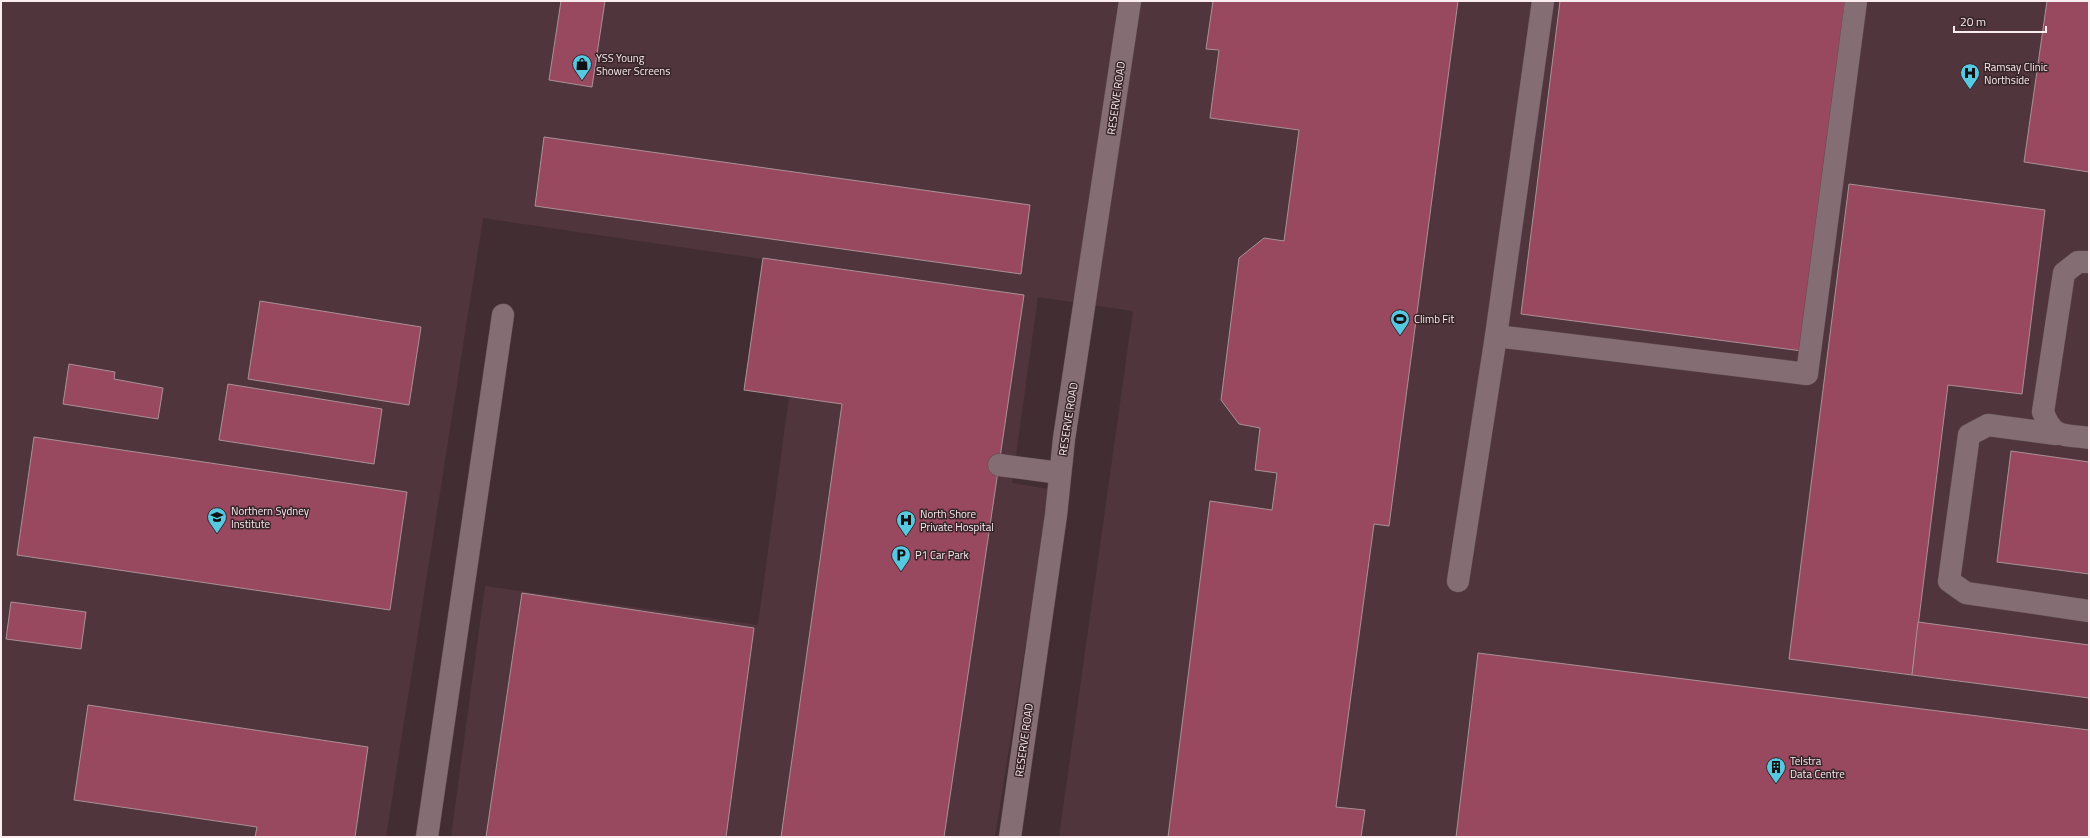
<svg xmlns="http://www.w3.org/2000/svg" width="2090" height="838" font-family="'Titillium Web',sans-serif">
  <rect width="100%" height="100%" fill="#422e32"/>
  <!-- built -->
  <polygon fill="#51353c" points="1,1 2089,1 2089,837 1059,837 1133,311 1038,297 1012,483 1050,489 995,837 451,837 485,586 758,625 789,397 744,390 762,259 483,218 386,837 1,837"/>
  <!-- building -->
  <g fill="#98495f" stroke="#aa9197">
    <polygon points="561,1 605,1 592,87 549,80"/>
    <polygon points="1213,1 1458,1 1389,526 1374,524 1336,807 1365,810 1361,837 1168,837 1210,501 1272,510 1277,473 1255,470 1260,428 1239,424 1221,400 1239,258 1264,238 1284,241 1299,130 1210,118 1219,50 1206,49"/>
    <polygon points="1560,1 1845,1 1802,351 1521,314"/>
    <polygon points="2047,1 2089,1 2089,172 2024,162"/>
    <polygon points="544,137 1030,205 1021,274 535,206"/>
    <polygon points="1849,184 2045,210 2022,394 1948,385 1912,675 1789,659"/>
    <polygon points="763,258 1024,295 944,837 781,837 842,404 744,390"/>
    <polygon points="260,301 421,327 409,405 248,379"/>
    <polygon points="69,364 115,372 114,379 163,388 158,419 63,404"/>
    <polygon points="228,384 382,409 374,464 219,440"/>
    <polygon points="34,437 407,492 390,610 17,555"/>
    <polygon points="2011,451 2089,462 2089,574 1997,562"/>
    <polygon points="522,593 754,628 726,837 486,837"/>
    <polygon points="11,602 86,612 81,649 6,639"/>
    <polygon points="1918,622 2089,645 2089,698 1912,675"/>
    <polygon points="1478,653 2089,730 2089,837 1456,837"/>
    <polygon points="88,705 368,747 355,837 255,837 257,827 74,800"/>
  </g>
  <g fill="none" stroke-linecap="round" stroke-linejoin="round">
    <defs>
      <g id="minor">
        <path d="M2089,262H2078L2064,273L2043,412C2053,439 2063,434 2089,438"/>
        <polyline points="1496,336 1807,374 1856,1"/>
        <polyline points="2056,434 1988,425 1969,435 1949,581 1966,593 2089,611"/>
        <polyline points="999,465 1060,473"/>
        <polyline points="1458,581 1496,336 1543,1"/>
        <polyline points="427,837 503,315"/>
        <polyline points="1010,837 1056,515 1064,439 1130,1"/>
      </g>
    </defs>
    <!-- minor casing -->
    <use href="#minor" stroke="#5f4e51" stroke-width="23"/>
    <!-- minor -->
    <use href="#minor" stroke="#856e73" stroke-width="22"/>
  </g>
  <!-- icons -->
  <defs>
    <symbol id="shop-pin" viewBox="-11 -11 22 30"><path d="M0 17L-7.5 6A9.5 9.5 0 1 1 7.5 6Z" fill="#56c9e1" stroke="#372429"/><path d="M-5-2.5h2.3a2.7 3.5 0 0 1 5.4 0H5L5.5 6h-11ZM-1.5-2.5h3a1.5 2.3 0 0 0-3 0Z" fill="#111"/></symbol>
    <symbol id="hospital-pin" viewBox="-11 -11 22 30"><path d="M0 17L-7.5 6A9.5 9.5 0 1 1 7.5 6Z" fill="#56c9e1" stroke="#372429"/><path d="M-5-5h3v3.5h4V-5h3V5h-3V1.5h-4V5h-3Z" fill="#111"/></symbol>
    <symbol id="stadium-pin" viewBox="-11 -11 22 30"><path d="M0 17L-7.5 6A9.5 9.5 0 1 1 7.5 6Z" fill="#56c9e1" stroke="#372429"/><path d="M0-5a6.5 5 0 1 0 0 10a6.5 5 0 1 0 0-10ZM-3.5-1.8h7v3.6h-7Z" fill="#111"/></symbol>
    <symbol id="university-pin" viewBox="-11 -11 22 30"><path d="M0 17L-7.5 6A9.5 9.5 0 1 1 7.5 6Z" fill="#56c9e1" stroke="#372429"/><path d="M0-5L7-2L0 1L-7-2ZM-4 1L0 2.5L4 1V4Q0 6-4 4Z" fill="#111"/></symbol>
    <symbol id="parking-pin" viewBox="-11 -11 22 30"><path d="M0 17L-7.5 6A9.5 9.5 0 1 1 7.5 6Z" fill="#56c9e1" stroke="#372429"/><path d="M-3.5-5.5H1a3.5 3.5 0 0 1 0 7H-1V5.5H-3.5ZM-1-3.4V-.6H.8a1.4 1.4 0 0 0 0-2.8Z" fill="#111"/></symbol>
    <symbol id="building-pin" viewBox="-11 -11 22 30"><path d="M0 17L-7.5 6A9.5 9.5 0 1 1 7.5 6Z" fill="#56c9e1" stroke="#372429"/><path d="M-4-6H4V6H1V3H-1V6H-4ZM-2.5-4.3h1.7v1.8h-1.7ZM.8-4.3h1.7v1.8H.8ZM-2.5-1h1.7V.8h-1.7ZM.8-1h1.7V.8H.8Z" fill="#111"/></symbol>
  </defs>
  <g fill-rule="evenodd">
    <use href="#shop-pin" x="571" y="53" width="22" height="30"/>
    <use href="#hospital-pin" x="1959" y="62" width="22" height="30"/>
    <use href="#stadium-pin" x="1389" y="308" width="22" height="30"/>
    <use href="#university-pin" x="206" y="506" width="22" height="30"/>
    <use href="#hospital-pin" x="895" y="509" width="22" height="30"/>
    <use href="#parking-pin" x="890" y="544" width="22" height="30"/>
    <use href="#building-pin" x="1765" y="756" width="22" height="30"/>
  </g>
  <g text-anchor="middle" stroke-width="3" stroke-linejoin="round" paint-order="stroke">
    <!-- poi labels -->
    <g font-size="11" fill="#faecef" stroke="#372429" text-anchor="start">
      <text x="596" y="62">YSS Young<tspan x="596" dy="13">Shower Screens</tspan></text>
      <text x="1984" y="71">Ramsay Clinic<tspan x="1984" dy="13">Northside</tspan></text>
      <text x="1414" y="323">Climb Fit</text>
      <text x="231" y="515">Northern Sydney<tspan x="231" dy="13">Institute</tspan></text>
      <text x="920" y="518">North Shore<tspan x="920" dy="13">Private Hospital</tspan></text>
      <text x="915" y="559">P1 Car Park</text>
      <text x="1790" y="765">Telstra<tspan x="1790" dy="13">Data Centre</tspan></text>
    </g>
    <!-- street labels -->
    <g font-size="11" fill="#faecef" stroke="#372429">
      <text transform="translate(1116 98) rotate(-82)" y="4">RESERVE ROAD</text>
      <text transform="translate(1068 419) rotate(-81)" y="4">RESERVE ROAD</text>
      <text transform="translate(1024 740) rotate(-82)" y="4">RESERVE ROAD</text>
    </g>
  </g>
  <!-- border -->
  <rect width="2090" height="838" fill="none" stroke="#faecef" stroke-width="4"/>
  <!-- scale -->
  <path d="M1954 26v6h92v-6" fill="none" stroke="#faecef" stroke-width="2"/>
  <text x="1960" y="26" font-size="12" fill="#faecef" stroke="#372429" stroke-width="3" paint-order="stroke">20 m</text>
</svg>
